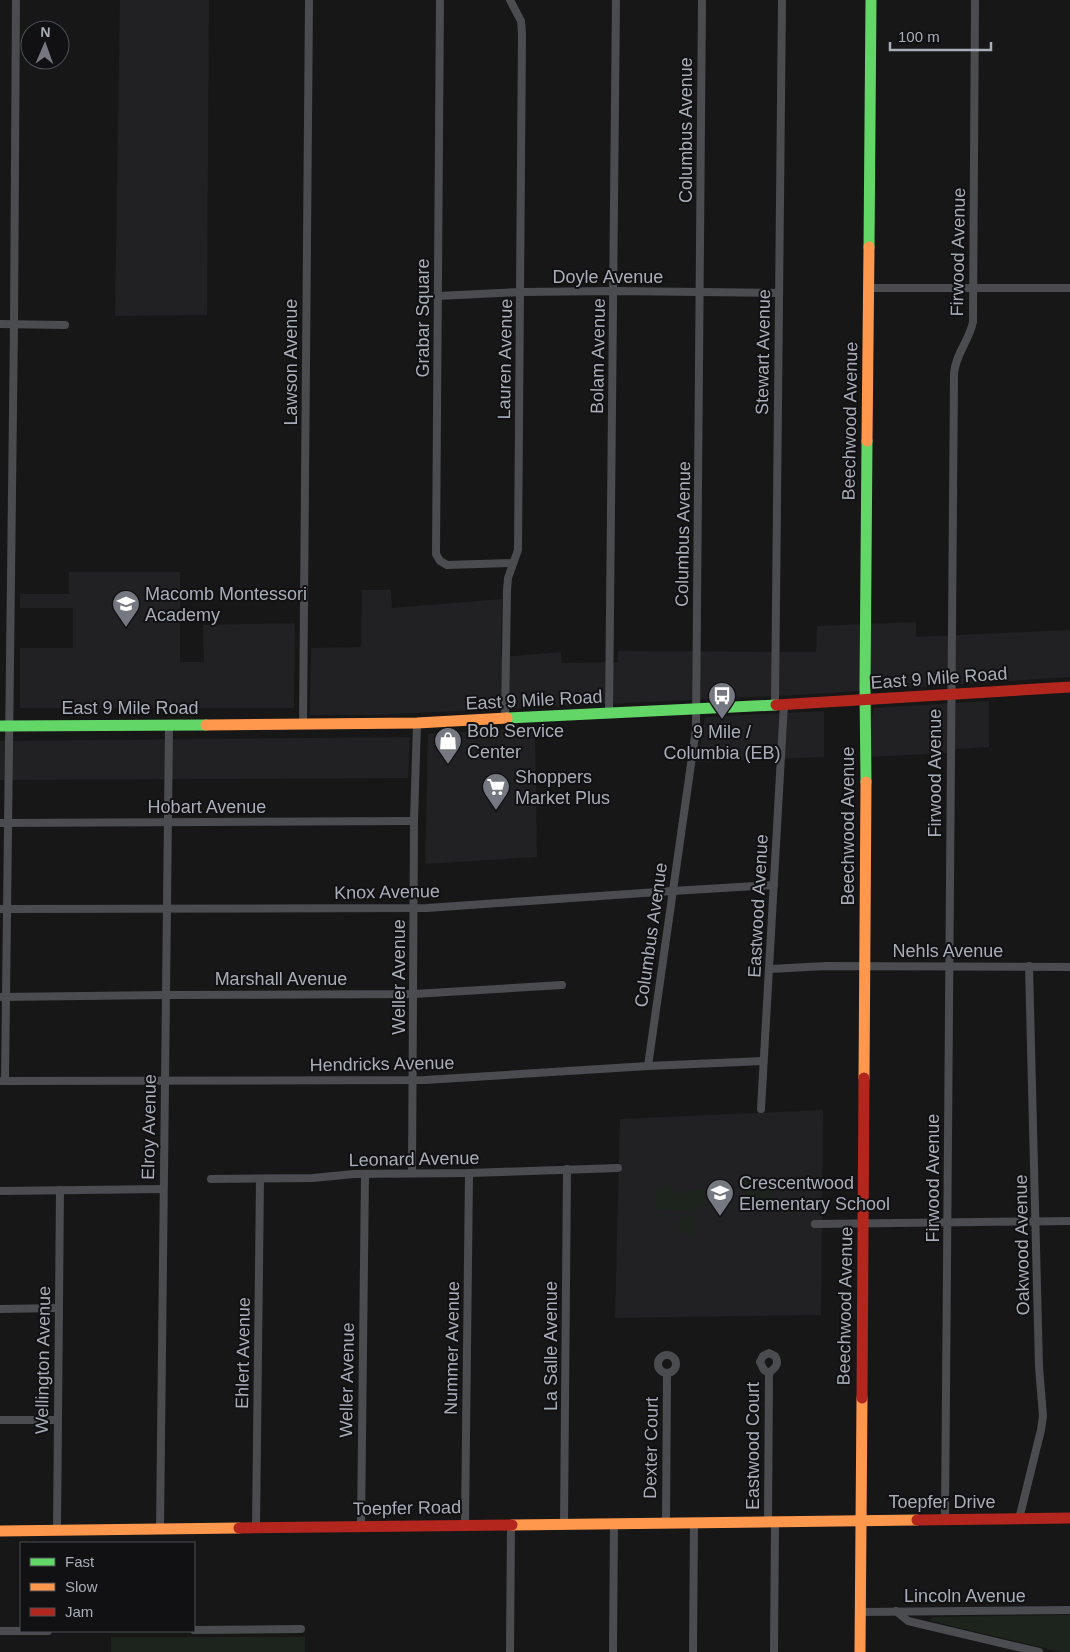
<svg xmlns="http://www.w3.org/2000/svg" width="1070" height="1652" font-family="Helvetica,sans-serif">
  <rect width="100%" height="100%" fill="#171717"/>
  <!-- built -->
  <g fill="#212123">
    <polygon points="120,0 209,0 207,315 115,316"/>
    <polygon points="69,572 180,572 180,662 204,662 203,625 295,623 294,708 20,708 20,648 73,648 73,608 20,608 20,594 69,594"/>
    <polygon points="362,590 391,590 392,608 502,599 501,657 561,652 562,663 618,662 618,651 816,652 817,626 916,622 916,637 1070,630 1070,677 798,695 375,715 310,715 311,648 361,647"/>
    <polygon points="989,701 989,747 958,749 945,753 871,757 872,716 874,708"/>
    <polygon points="824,711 824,757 697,762 705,717"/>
    <polygon points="535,727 537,857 425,864 428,734"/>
    <polygon points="410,737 408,778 0,780 0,741"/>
    <polygon points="823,1110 821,1315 615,1318 620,1119"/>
  </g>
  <!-- green -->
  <g fill="#1d241e">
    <polygon points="742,1178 772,1178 772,1201 758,1201 758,1205 755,1205 755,1202 748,1202"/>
    <polygon points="671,1185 673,1194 680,1194 681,1191 698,1190 700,1187 702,1188 705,1193 703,1202 699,1204 697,1210 693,1211 656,1209 656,1189"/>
    <polygon points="685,1217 694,1217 693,1234 683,1234 679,1229 679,1222"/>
    <polygon points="1070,1615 1070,1652 1061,1652 931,1621 930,1619 932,1617"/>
    <rect x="111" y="1637" width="194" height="15"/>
  </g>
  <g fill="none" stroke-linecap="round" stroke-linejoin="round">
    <!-- street -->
    <g stroke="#4b4c50" stroke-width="8">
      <polyline points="440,0 436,554 440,561 447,565 513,563"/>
      <polyline points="868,288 1070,288"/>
      <polyline points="438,296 521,292 613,291 779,293"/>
      <polyline points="0,324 65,325"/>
      <polyline points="775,704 782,0"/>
      <polyline points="609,713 616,0"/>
      <polyline points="505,719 507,590 508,578 518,550 522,34 521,21 510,0"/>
      <polyline points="303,725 309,0"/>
      <polyline points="0,823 414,821"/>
      <polyline points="0,909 427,908 672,891 774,885"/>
      <polyline points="770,969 826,966 1070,967"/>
      <polyline points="0,997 165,995 414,994 562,985"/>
      <polyline points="648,1066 696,729 702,0"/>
      <polyline points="2,1081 425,1080 648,1066 763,1061"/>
      <polyline points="5,1081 14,325 16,0"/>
      <polyline points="761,1109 784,704"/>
      <polyline points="412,1172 414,821 417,723"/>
      <polyline points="211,1179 313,1178 354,1174 469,1173 618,1168"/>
      <polyline points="0,1191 163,1189"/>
      <polyline points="815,1224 1070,1221"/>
      <polyline points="0,1309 59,1308"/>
      <path d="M769,1353L775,1356C780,1364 775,1368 769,1373L764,1370L760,1362L763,1356Z"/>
      <circle cx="667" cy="1364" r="9"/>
      <polyline points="0,1420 57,1420"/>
      <path d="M945,1519L954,374C955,355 969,341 973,322L975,0"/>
      <polyline points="1019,1519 1041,1430 1043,1416 1039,1367 1029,966"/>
      <polyline points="768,1521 769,1373"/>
      <polyline points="666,1522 667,1373"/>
      <polyline points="564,1523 567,1169"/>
      <polyline points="465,1524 469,1173"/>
      <polyline points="361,1526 365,1174"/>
      <polyline points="256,1527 260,1179"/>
      <polyline points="160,1529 169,726"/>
      <polyline points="57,1530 60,1190"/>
      <polyline points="896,1611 908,1621 1039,1652"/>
      <polyline points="861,1612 1070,1610"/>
      <polyline points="194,1630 301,1629"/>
      <polyline points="0,1631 48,1631"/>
      <polyline points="510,1652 511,1524"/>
      <polyline points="613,1652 614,1523"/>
      <polyline points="693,1652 694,1522"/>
      <polyline points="774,1652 775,1521"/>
    </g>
    <!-- fast -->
    <g stroke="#63d668" stroke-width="11">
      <polyline points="869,247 871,0"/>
      <polyline points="507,718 776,705"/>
      <polyline points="0,726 206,725"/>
      <polyline points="866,782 865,688 867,441"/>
    </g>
    <!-- slow -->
    <g stroke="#ff974d" stroke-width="11">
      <polyline points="867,441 869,247"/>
      <polyline points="206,725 417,723 507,718"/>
      <polyline points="864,1078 866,782"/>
      <polyline points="512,1525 917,1520"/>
      <polyline points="0,1531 239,1528"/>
      <polyline points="860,1652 862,1398"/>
    </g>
    <!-- jam -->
    <g stroke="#b3261e" stroke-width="11">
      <polyline points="776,705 1070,687"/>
      <polyline points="862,1398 864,1078"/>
      <polyline points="917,1520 1070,1518"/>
      <polyline points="239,1528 512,1525"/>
    </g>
  </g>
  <!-- icons -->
  <defs>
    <symbol id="school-pin" viewBox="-11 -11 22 30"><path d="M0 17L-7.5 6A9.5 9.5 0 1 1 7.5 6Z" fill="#757880" stroke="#111113"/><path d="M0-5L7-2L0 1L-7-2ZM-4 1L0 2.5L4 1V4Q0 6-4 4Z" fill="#fff"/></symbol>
    <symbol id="bus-pin" viewBox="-11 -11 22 30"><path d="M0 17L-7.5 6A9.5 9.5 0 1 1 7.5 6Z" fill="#757880" stroke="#111113"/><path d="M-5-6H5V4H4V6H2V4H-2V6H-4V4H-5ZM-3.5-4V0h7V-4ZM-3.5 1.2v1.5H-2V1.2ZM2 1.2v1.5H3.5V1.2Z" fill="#fff"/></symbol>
    <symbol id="shop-pin" viewBox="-11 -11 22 30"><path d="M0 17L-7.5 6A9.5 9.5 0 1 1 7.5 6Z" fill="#757880" stroke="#111113"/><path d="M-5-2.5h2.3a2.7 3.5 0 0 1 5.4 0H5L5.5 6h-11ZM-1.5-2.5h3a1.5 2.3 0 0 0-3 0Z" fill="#fff"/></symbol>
    <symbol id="supermarket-pin" viewBox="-11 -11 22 30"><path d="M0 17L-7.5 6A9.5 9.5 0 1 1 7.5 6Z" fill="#757880" stroke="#111113"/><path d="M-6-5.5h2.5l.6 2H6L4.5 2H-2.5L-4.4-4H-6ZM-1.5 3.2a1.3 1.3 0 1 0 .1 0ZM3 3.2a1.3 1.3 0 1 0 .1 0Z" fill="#fff"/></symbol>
  </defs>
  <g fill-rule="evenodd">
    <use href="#school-pin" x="110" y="588" width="32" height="43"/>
    <use href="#bus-pin" x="706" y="680" width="32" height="43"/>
    <use href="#shop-pin" x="432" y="725" width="32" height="43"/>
    <use href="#supermarket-pin" x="480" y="771" width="32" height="43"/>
    <use href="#school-pin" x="704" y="1177" width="32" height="43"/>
  </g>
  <g text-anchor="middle" stroke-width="4" stroke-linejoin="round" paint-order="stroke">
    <!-- street labels -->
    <g font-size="18" fill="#a8adb8" stroke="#111113">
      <text transform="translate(686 130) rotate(-90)" y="6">Columbus Avenue</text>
      <text transform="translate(958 252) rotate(-89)" y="6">Firwood Avenue</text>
      <text x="608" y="283">Doyle Avenue</text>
      <text transform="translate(423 318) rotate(-90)" y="6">Grabar Square</text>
      <text transform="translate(763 352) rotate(-89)" y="6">Stewart Avenue</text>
      <text transform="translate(598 356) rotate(-89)" y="6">Bolam Avenue</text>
      <text transform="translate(505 359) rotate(-89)" y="6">Lauren Avenue</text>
      <text transform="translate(291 362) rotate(-90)" y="6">Lawson Avenue</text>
      <text transform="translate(850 421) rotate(-89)" y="6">Beechwood Avenue</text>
      <text transform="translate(683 534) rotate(-89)" y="6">Columbus Avenue</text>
      <text transform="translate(939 678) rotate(-4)" y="6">East 9 Mile Road</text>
      <text transform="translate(534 700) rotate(-3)" y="6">East 9 Mile Road</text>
      <text x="130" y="714">East 9 Mile Road</text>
      <text transform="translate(935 773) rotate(-90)" y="6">Firwood Avenue</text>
      <text x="207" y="813">Hobart Avenue</text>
      <text transform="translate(848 826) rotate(-90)" y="6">Beechwood Avenue</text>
      <text transform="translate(387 892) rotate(-1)" y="6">Knox Avenue</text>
      <text transform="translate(758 906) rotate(-87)" y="6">Eastwood Avenue</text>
      <text transform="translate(651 935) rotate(-82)" y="6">Columbus Avenue</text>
      <text x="948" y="957">Nehls Avenue</text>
      <text transform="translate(399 977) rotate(-90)" y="6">Weller Avenue</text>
      <text x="281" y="985">Marshall Avenue</text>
      <text transform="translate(382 1064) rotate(-1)" y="6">Hendricks Avenue</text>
      <text transform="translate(149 1127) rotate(-89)" y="6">Elroy Avenue</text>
      <text transform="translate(414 1159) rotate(-1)" y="6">Leonard Avenue</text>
      <text transform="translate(933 1178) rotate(-90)" y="6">Firwood Avenue</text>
      <text transform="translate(1022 1245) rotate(-91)" y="6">Oakwood Avenue</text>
      <text transform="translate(845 1306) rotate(-89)" y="6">Beechwood Avenue</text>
      <text transform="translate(551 1346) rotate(-90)" y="6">La Salle Avenue</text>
      <text transform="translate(452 1348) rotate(-89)" y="6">Nummer Avenue</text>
      <text transform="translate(243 1353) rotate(-89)" y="6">Ehlert Avenue</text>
      <text transform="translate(43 1360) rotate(-89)" y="6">Wellington Avenue</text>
      <text transform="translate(347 1380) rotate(-89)" y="6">Weller Avenue</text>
      <text transform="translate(753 1446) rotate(-90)" y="6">Eastwood Court</text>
      <text transform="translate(651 1448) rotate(-89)" y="6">Dexter Court</text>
      <text x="942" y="1508">Toepfer Drive</text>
      <text transform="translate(407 1508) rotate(-1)" y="6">Toepfer Road</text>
      <text x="965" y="1602">Lincoln Avenue</text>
    </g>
    <!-- poi labels -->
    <g font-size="18" fill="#a8adb8" stroke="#111113" text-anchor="start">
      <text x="145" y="600">Macomb Montessori<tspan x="145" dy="21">Academy</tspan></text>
      <text x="467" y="737">Bob Service<tspan x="467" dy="21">Center</tspan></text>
      <text x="722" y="738" text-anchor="middle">9 Mile /<tspan x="722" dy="21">Columbia (EB)</tspan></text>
      <text x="515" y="783">Shoppers<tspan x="515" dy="21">Market Plus</tspan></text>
      <text x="739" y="1189">Crescentwood<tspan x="739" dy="21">Elementary School</tspan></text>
    </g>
  </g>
  <!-- legend -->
  <rect x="20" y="1542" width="175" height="90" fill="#111113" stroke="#4d4f55"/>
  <rect x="30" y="1558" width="25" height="8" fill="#63d668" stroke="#4d4f55"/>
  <text x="65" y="1567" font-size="15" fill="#a8adb8">Fast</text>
  <rect x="30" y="1583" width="25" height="8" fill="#ff974d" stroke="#4d4f55"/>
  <text x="65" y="1592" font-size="15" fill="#a8adb8">Slow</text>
  <rect x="30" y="1608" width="25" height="8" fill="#b3261e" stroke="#4d4f55"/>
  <text x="65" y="1617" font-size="15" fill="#a8adb8">Jam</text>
  <!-- north arrow -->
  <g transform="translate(45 45) rotate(2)"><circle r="24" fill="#111113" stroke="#4d4f55"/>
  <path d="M0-4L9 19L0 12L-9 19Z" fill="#757880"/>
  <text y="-8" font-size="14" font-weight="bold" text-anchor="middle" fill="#a8adb8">N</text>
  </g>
  <!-- scale -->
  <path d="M890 42v8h101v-8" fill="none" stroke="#a8adb8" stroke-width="2.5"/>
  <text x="898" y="42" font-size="15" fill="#a8adb8" stroke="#111113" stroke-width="4" paint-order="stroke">100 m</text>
</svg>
